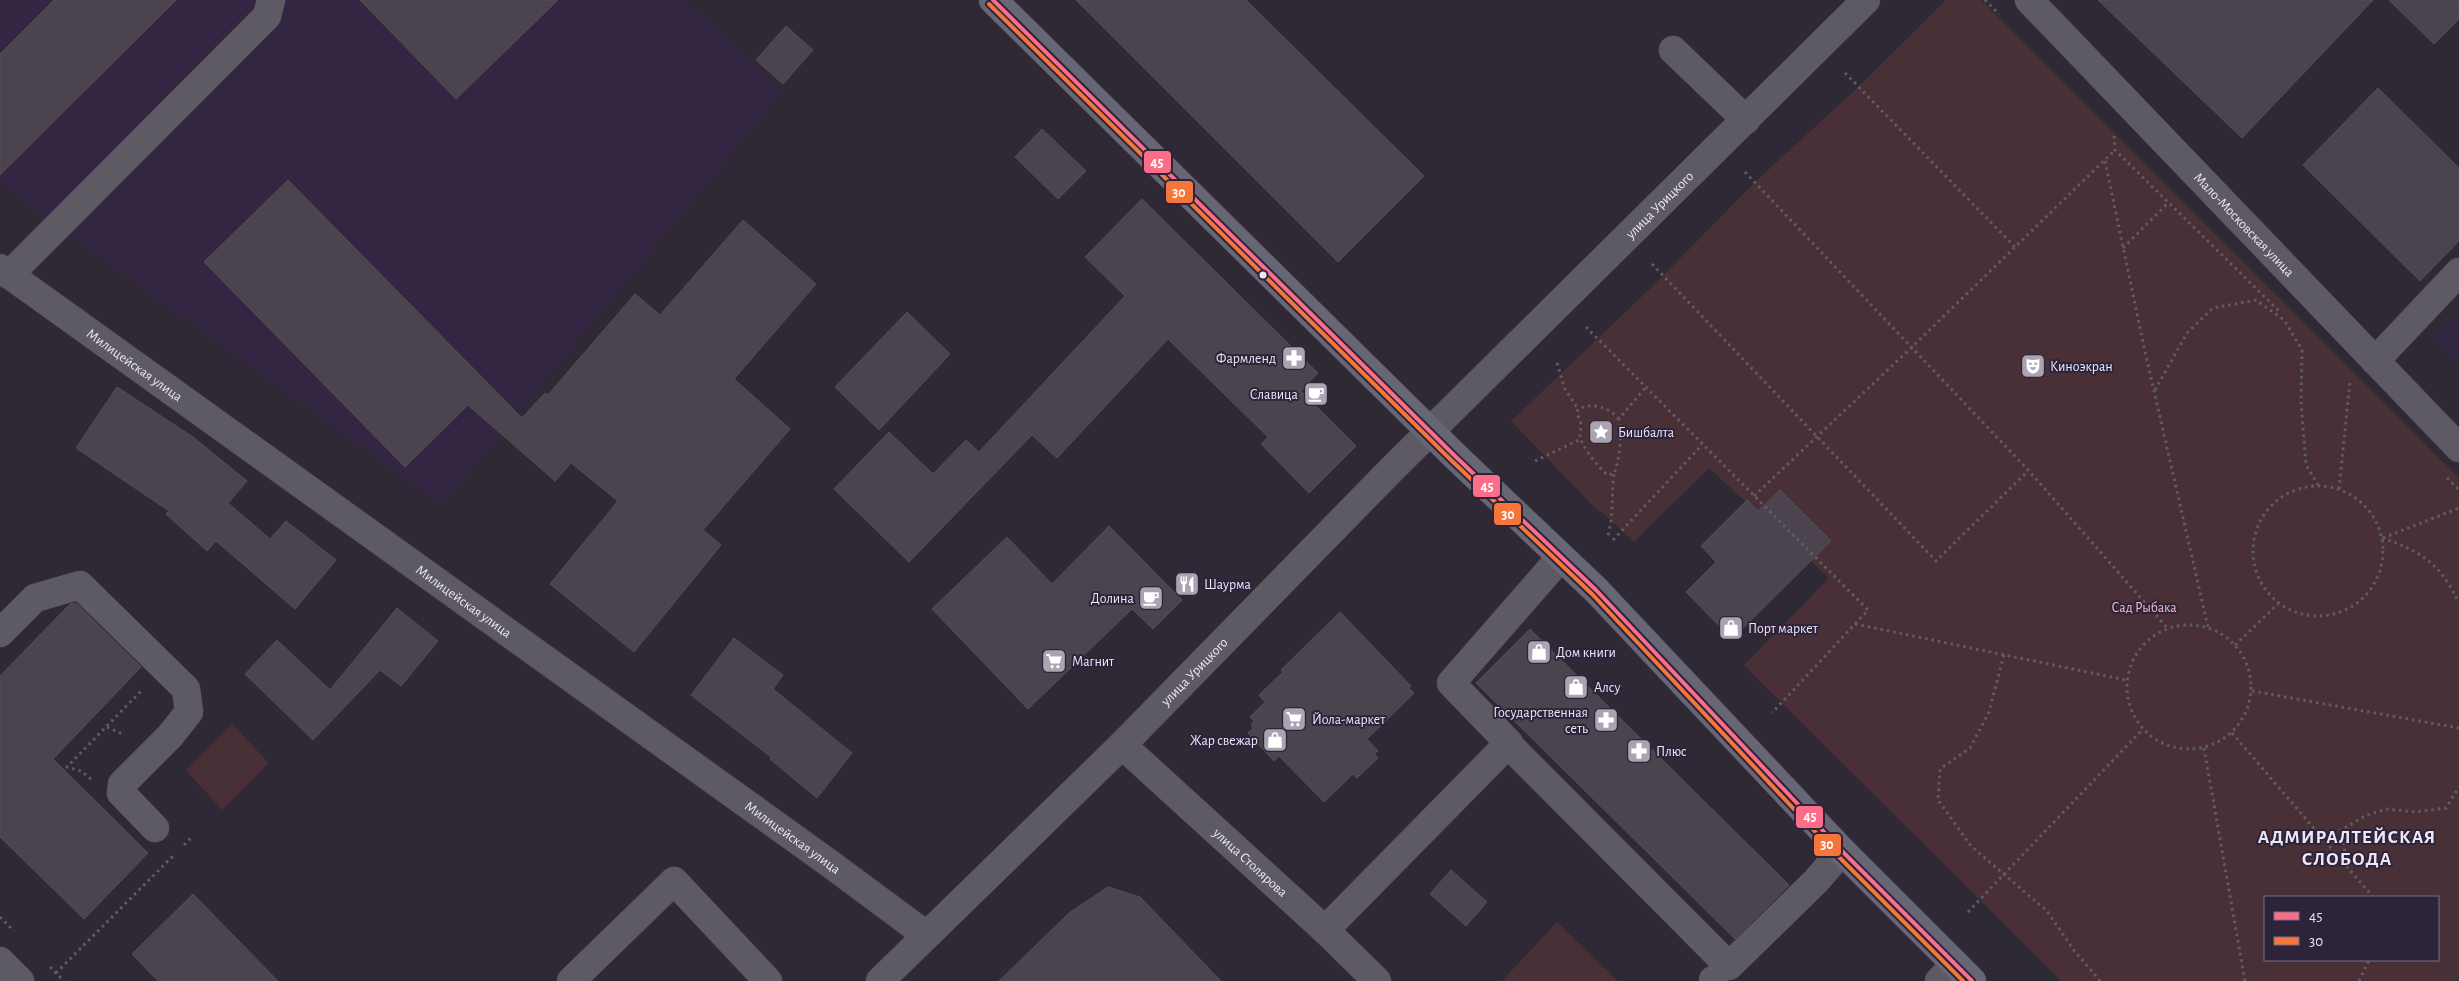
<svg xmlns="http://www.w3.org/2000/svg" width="2459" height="981" font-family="'Alegreya Sans',sans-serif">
  <rect width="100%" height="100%" fill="#2e2935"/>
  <!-- built -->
  <g fill="#322643">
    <polygon points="0,0 685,0 783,91 442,505 17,197 0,182"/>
    <polygon points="2459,313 2459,366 2433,339"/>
  </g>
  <!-- green -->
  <g fill="#493036" fill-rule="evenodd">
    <path d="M1946,0H1981L2459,478V981H2061L1744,665L1829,578L1709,468L1634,542L1604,514L1597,510L1511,421L1655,284L1755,182L1854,91ZM2265,897H2438V960H2265Z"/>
    <polygon points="232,724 269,763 222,810 186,770"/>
    <polygon points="1557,922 1618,981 1502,981"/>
  </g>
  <!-- building -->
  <g fill="#4b434d" stroke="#554e57">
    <polygon points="54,0 176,0 0,175 0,54"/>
    <polygon points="360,0 558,0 456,99"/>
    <polygon points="1076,0 1246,0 1424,176 1338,262"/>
    <polygon points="2098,0 2373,0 2242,138"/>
    <polygon points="2389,0 2459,0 2459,19 2434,44"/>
    <polygon points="786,26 813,50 783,84 756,60"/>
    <polygon points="2378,88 2459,168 2459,241 2420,281 2303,165"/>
    <polygon points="1042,129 1086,171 1058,199 1015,157"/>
    <polygon points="288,180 522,418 545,393 548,395 635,294 660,315 743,220 816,284 734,379 790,429 703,530 721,545 634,652 550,584 618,501 571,463 555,481 468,405 405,467 204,262"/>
    <polygon points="1142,199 1318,373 1301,391 1356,446 1309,493 1261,444 1268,437 1168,339 1057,458 1032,435 909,562 834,489 889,432 933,474 966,440 979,452 1125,296 1085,257"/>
    <polygon points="907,312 950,354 879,430 835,387"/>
    <polygon points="117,387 193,437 247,481 228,503 270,539 286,521 336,560 295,609 216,541 207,551 166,514 169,511 76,448"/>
    <polygon points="1780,490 1831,541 1732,639 1686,592 1716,562 1701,546 1747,500 1758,511"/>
    <polygon points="1109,526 1182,600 1153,629 1132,609 1028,709 932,609 1007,537 1052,584"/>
    <polygon points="76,603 141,667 53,759 148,853 84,919 0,837 0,676 70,604"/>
    <polygon points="397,608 438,641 401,686 380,670 313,740 245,674 277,640 330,690"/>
    <polygon points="1340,612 1411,686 1409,688 1414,693 1367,739 1378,751 1374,753 1378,758 1357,778 1353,774 1324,802 1279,756 1274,761 1248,733 1253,728 1251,725 1254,721 1250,717 1265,702 1259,695 1283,672 1281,670"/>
    <polygon points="1530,629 1789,885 1735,939 1476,683"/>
    <polygon points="734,638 783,675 773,689 852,753 817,798 770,759 771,757 691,695"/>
    <polygon points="1451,870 1487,902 1466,926 1430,894"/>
    <polygon points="1108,887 1140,897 1221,981 999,981 1069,913"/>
    <polygon points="193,894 278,981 158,981 132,954"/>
  </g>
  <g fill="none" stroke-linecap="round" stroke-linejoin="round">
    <defs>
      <g id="minor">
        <path id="s1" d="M2029,0L2459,448"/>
        <polyline points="1673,50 1746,120"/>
        <path id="s2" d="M0,268L829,863L926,935"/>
        <polyline points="9,275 267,16 271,0"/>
        <polyline points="2375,361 2459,272"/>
        <polyline points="0,633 35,598 80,585 186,689 189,712 170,736 122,784 121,793 155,828"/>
        <polyline points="1508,744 1729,966 1816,881 1842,851"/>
        <path id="s3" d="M1122,745L1325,930L1377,981"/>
        <polyline points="1325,930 1509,743 1451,683 1561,557"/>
        <polyline points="0,961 20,981"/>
        <polyline points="1713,980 1714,981"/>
        <polyline points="571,981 674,881 768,981"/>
        <path id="s4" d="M880,981L1122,745L1393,468L1866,0"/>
        <polyline points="1939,981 1955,964"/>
      </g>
      <polyline id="major" points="993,0 1456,457 1596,590 1842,851 1972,981"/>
    </defs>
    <!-- minor casing -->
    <use href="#minor" stroke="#4a4450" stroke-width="29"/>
    <!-- major casing -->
    <use href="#major" stroke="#4a4450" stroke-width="29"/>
    <!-- path -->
    <g stroke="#605c65" stroke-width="3" stroke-dasharray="2.5 4" stroke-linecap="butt">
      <polyline points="1985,0 1999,14"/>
      <polyline points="1845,73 2015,247"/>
      <polyline points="2114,136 2115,150 2279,311"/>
      <polyline points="2105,161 2144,347 2208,627"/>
      <polyline points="1745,172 2029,471 2169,630"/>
      <polyline points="2123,248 2169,202"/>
      <polyline points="1652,264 1936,561 2028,471"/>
      <polyline points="1586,327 1868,610 1772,713"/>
      <polyline points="1557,363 1565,389 1578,409"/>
      <polyline points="2155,390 2187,333 2213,308 2256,300 2284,320 2302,350 2301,402 2306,465 2318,485"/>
      <path d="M1619,419C1608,407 1593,402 1578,409C1576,415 1580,418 1581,424C1582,428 1579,431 1580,436C1580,444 1600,470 1608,475L1614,474C1620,458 1622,436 1619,419L1645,388"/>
      <polyline points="1535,461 1581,439"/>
      <polyline points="2447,478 2459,490"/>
      <circle cx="2318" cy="551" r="65"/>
      <polyline points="2339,489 2350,381"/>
      <polyline points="1754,496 1911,348 2115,150"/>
      <path d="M1608,535C1614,515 1611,495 1614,474"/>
      <path d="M2382,538C2422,551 2441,565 2459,603"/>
      <polyline points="2383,538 2459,508"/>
      <polyline points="1613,540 1702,445"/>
      <polyline points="1855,624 2126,680"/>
      <circle cx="2189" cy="687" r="62"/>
      <polyline points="2235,645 2278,604"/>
      <polyline points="2004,655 1989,712 1970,748 1940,769 1938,800 1971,846 2047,911 2073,949 2100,981"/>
      <polyline points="2252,691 2459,728"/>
      <polyline points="107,727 125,735"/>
      <polyline points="2232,733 2373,897"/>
      <polyline points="2204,748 2245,981"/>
      <polyline points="91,779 81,771 67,767 141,691"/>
      <polyline points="184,845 193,836"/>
      <polyline points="2347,864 2341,830 2365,816 2386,809 2416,812 2446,808 2459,787"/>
      <polyline points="1968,912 2142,730"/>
      <polyline points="0,917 14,931"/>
      <polyline points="50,967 64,981"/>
      <polyline points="56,973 174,855"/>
      <polyline points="2359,981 2369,960"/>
    </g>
    <!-- minor -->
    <use href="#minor" stroke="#5e5a64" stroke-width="28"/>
    <!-- major -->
    <use href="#major" stroke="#676675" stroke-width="28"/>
    <defs>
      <polyline id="bus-1" points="993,0 1456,457 1596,590 1842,851 1972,981"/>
      <polyline id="bus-2" points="989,4 1452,461 1592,594 1837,855 1963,981"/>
    </defs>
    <!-- bus-1 casing -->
    <use href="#bus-1" stroke="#2d233b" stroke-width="8"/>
    <!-- bus-2 casing -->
    <use href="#bus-2" stroke="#2d233b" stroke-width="8"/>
    <!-- bus-1 -->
    <use href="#bus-1" stroke="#fb6d88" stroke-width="4"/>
    <!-- bus-2 -->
    <use href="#bus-2" stroke="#f5763a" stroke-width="4"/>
  </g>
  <!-- icons -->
  <defs>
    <symbol id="pharmacy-square" viewBox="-11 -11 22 22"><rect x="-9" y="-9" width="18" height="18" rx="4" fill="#aaa4b2" stroke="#2d233b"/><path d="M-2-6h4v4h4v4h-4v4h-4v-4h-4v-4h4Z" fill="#fff"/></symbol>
    <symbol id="theatre-square" viewBox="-11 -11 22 22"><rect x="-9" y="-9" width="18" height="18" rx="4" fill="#aaa4b2" stroke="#2d233b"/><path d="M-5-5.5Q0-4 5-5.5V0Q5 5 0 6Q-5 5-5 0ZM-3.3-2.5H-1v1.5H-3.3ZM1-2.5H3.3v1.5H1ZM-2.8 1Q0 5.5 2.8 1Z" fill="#fff"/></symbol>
    <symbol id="cafe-square" viewBox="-11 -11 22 22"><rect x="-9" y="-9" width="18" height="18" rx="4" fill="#aaa4b2" stroke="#2d233b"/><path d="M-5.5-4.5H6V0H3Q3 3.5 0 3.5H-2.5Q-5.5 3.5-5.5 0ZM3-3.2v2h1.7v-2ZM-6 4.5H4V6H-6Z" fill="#fff"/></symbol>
    <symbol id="sight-square" viewBox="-11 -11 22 22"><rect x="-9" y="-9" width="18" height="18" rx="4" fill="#aaa4b2" stroke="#2d233b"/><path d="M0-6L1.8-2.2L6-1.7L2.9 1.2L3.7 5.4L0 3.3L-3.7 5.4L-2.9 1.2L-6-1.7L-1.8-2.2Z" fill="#fff"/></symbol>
    <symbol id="restaurant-square" viewBox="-11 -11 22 22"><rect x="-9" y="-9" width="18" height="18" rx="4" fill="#aaa4b2" stroke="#2d233b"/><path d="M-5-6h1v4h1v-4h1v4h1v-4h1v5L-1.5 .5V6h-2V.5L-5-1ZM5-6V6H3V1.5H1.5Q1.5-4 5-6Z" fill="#fff"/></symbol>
    <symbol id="shop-square" viewBox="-11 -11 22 22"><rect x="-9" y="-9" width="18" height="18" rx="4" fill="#aaa4b2" stroke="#2d233b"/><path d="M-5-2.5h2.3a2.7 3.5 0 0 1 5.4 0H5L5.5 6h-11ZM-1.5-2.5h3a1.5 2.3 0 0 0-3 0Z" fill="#fff"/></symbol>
    <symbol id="supermarket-square" viewBox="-11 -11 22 22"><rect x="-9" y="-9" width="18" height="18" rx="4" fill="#aaa4b2" stroke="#2d233b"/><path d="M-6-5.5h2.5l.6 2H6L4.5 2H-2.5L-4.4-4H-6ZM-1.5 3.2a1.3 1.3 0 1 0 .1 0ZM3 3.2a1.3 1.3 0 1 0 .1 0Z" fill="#fff"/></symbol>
  </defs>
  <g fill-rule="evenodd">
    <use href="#pharmacy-square" x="1280" y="344" width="28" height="28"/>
    <use href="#theatre-square" x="2019" y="352" width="28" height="28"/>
    <use href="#cafe-square" x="1302" y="380" width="28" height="28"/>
    <use href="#sight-square" x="1587" y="418" width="28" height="28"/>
    <use href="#restaurant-square" x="1173" y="570" width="28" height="28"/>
    <use href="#cafe-square" x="1137" y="584" width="28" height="28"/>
    <use href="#shop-square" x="1717" y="614" width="28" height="28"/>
    <use href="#shop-square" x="1525" y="638" width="28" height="28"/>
    <use href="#supermarket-square" x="1040" y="647" width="28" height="28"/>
    <use href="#shop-square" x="1562" y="673" width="28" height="28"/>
    <use href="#supermarket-square" x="1280" y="705" width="28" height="28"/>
    <use href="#pharmacy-square" x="1592" y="706" width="28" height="28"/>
    <use href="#shop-square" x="1261" y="726" width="28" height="28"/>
    <use href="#pharmacy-square" x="1625" y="737" width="28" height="28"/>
  </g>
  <!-- markers -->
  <circle fill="#ece6f6" stroke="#2d233b" stroke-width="2" cx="1263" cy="275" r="4.5"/>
  <g text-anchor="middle" stroke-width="4" stroke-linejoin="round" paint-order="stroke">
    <!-- street labels -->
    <g font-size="14" fill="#ece6f6" stroke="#2d233b">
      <text dy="5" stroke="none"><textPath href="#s4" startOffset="1100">улица Урицкого</textPath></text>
      <text dy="5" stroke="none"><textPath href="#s1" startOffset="311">Мало-Московская улица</textPath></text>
      <text dy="5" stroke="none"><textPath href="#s2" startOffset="166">Милицейская улица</textPath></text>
      <text dy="5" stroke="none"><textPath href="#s2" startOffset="571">Милицейская улица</textPath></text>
      <text dy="5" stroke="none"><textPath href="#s4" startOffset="441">улица Урицкого</textPath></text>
      <text dy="5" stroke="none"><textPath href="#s2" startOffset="976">Милицейская улица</textPath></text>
      <text dy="5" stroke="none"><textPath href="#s3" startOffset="174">улица Столярова</textPath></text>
    </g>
    <!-- poi labels -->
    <g font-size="14" fill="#ece6f6" stroke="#2d233b" text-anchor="start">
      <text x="1276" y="363" text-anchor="end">Фармленд</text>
      <text x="2050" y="371">Киноэкран</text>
      <text x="1298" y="399" text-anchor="end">Славица</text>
      <text x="1618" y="437">Бишбалта</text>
      <text x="1204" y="589">Шаурма</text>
      <text x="1134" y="603" text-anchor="end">Долина</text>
      <text x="1748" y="633">Порт маркет</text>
      <text x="1556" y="657">Дом книги</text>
      <text x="1072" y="666">Магнит</text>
      <text x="1594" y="692">Алсу</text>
      <text x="1588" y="717" text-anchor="end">Государственная<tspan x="1588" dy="16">сеть</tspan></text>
      <text x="1312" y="724">Йола-маркет</text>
      <text x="1258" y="745" text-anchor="end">Жар свежар</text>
      <text x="1656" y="756">Плюс</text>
    </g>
    <!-- park labels -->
    <g font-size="14" fill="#f7bdc6" stroke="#2d233b">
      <text x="2144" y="612">Сад Рыбака</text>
    </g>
    <!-- district labels -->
    <g font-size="19" font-weight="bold" letter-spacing="1" fill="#ece6f6" stroke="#2d233b">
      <text x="2347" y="843">АДМИРАЛТЕЙСКАЯ<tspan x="2347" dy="22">СЛОБОДА</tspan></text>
    </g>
  </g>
  <g stroke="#2d233b" stroke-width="2">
    <rect x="1143" y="150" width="29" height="24" rx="5" fill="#fb6d88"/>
    <rect x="1165" y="180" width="29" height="24" rx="5" fill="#f5763a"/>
    <rect x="1472" y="474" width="29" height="24" rx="5" fill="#fb6d88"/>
    <rect x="1493" y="502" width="29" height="24" rx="5" fill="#f5763a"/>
    <rect x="1795" y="805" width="29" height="24" rx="5" fill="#fb6d88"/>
    <rect x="1813" y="833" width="29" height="24" rx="5" fill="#f5763a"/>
  </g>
  <g font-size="14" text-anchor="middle" font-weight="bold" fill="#fff">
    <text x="1157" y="167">45</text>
    <text x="1179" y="197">30</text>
    <text x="1487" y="491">45</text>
    <text x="1508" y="519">30</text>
    <text x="1810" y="821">45</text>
    <text x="1827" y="849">30</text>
  </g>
  <!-- legend -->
  <rect x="2264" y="896" width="175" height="65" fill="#2d233b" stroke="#797186"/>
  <rect x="2274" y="912" width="25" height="8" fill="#fb6d88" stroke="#797186"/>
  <text x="2309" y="921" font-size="15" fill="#ece6f6">45</text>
  <rect x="2274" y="937" width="25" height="8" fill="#f5763a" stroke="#797186"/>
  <text x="2309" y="946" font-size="15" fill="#ece6f6">30</text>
</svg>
